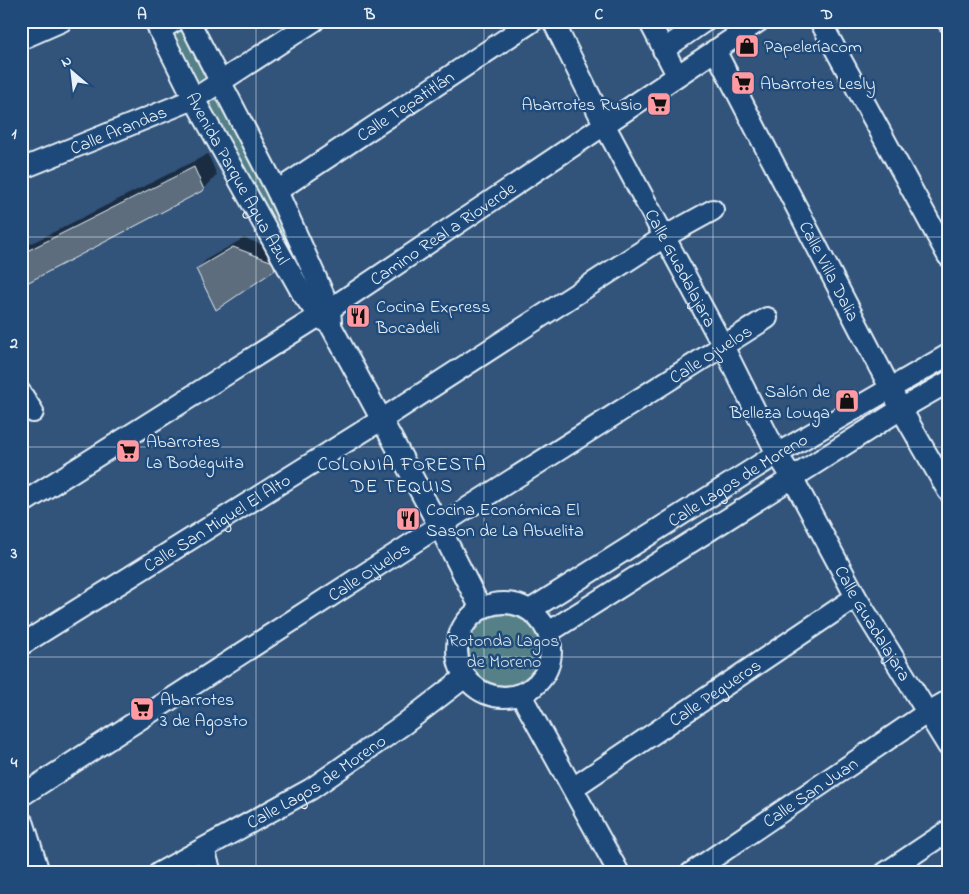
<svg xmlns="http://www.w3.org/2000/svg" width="969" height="894" font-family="'Indie Flower',sans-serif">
  <rect width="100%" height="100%" fill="#32547b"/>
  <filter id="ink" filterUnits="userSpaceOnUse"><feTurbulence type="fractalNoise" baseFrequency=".02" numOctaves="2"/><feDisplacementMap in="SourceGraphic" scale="10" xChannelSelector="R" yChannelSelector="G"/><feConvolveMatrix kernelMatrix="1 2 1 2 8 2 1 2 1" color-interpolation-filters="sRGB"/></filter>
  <g filter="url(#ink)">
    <!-- green -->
    <g fill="#568087" stroke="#9fb8c0">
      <polygon points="166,21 183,21 311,274 301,280"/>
      <circle cx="504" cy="650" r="35"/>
    </g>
    <!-- shadow -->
    <g fill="#0007">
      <polygon points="208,154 217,175 204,189 23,283 21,279 21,250 24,247"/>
      <polygon points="244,238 282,252 284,259 274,269 197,269 207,259"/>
    </g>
    <!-- building -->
    <g fill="#5d6d7d" stroke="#e8f1f8">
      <polygon points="194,167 204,190 23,285 21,282 21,254"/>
      <polygon points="233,247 273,262 275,270 216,310 196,269"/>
    </g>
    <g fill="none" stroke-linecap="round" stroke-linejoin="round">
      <defs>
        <g id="minor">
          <path id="s1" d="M155,21L194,99L302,293L319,316L331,326L439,526L481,609"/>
          <polyline points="189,21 277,191 330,309 331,322"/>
          <path id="s2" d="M553,21L605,126L723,346L777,454L792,477L856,597L948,746"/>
          <polyline points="649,21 677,75"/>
          <polyline points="820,21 948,256"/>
          <polyline points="948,21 948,22"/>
          <polyline points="159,30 175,21"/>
          <polyline points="21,39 62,21"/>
          <polyline points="663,50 705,21"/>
          <path id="s3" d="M715,50L901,409L948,491"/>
          <path id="s4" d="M21,169L194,99L314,21"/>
          <path id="s5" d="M277,191L533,21"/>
          <polyline points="21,393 33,412"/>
          <path id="s6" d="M21,504L330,309L759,21"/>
          <circle cx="504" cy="650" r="47"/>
          <path id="s7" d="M530,610L777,454L948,355"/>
          <polyline points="549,632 901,409 948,382"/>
          <path id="s8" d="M21,645L381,420L664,237L713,210"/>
          <polyline points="521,695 619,873"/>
          <path id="s9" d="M573,788L856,597"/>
          <path id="s10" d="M21,796L439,526L767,318"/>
          <polyline points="204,849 211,873"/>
          <path id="s11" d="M159,873L311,789L404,724L465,677"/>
          <path id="s12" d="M691,873L928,712L948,701"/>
          <polyline points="885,873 948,831"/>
        </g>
        <polyline id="major" points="21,825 36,873"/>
      </defs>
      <!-- minor casing -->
      <use href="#minor" stroke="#e8f1f8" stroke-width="24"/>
      <!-- major casing -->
      <use href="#major" stroke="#e8f1f8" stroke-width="30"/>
      <!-- minor -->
      <use href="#minor" stroke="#1f4a7a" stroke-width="20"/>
      <!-- major -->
      <use href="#major" stroke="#1f4a7a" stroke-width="26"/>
    </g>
  </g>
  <!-- grid -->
  <path fill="none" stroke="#e8f1f8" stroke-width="1" stroke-opacity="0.55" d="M256,21V873M484,21V873M713,21V873M21,237H948M21,447H948M21,657H948"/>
  <!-- icons -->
  <defs>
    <symbol id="shop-square" viewBox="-11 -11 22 22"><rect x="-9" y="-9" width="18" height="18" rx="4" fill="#ff9aa2" stroke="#1f4a7a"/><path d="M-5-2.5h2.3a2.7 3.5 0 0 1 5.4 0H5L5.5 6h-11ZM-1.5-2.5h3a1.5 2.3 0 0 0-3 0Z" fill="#111"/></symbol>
    <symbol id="supermarket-square" viewBox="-11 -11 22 22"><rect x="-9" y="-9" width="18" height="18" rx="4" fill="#ff9aa2" stroke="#1f4a7a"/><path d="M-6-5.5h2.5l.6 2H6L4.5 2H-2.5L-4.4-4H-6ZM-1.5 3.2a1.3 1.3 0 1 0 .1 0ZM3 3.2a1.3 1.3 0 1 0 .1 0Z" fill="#111"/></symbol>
    <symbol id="restaurant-square" viewBox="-11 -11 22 22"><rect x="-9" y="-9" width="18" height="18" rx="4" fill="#ff9aa2" stroke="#1f4a7a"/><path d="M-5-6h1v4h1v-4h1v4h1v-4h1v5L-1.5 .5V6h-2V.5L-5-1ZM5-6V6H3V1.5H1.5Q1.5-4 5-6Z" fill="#111"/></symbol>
  </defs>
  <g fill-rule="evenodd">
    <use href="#shop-square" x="733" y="32" width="28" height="28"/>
    <use href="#supermarket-square" x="729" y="69" width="28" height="28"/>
    <use href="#supermarket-square" x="645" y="90" width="28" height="28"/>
    <use href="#restaurant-square" x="344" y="302" width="28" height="28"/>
    <use href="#shop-square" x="833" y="387" width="28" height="28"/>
    <use href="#supermarket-square" x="114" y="437" width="28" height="28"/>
    <use href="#restaurant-square" x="394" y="505" width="28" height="28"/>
    <use href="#supermarket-square" x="128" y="695" width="28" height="28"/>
  </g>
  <g text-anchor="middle" stroke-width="5" stroke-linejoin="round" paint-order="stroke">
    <!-- poi labels -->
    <g font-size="18" fill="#e8f1f8" stroke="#1f4a7a" text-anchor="start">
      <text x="764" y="52">Papeleríacom</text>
      <text x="760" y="89">Abarrotes Lesly</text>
      <text x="642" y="110" text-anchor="end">Abarrotes Rusio</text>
      <text x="376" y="312">Cocina Express<tspan x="376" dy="21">Bocadeli</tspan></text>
      <text x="830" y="397" text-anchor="end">Salón de<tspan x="830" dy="21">Belleza Louga</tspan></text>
      <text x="146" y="447">Abarrotes<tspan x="146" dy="21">La Bodeguita</tspan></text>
      <text x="426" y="515">Cocina Económica El<tspan x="426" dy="21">Sason de La Abuelita</tspan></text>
      <text x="160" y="705">Abarrotes<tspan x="160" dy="21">3 de Agosto</tspan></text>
    </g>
    <!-- street labels -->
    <g font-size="18" fill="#e8f1f8" stroke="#1f4a7a">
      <text dy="6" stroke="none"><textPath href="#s5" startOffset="154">Calle Tepatitlán</textPath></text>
      <text dy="6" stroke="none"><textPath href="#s4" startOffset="105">Calle Arandas</textPath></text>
      <text dy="6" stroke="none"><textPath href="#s1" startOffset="178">Avenida Parque Agua Azul</textPath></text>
      <text dy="6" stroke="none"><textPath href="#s6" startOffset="501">Camino Real a Rioverde</textPath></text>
      <text dy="6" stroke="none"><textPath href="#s2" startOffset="278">Calle Guadalajara</textPath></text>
      <text dy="6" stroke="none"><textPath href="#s3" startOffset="249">Calle Villa Dalia</textPath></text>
      <text dy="6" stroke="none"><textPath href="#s10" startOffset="819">Calle Ojuelos</textPath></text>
      <text dy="6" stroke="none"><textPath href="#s7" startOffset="245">Calle Lagos de Moreno</textPath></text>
      <text dy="6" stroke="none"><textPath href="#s8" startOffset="231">Calle San Miguel El Alto</textPath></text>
      <text dy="6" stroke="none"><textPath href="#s10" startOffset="414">Calle Ojuelos</textPath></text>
      <text dy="6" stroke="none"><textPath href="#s2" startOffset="682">Calle Guadalajara</textPath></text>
      <text dy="6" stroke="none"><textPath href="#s9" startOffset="171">Calle Pegueros</textPath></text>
      <text dy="6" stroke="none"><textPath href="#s11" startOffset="182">Calle Lagos de Moreno</textPath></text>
      <text dy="6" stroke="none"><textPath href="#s12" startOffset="144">Calle San Juan</textPath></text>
    </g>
    <!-- park labels -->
    <g font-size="18" fill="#d2e0e7" stroke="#1f4a7a">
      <text x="504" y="646">Rotonda Lagos<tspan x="504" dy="21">de Moreno</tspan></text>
    </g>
    <!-- neighbourhood labels -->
    <g font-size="19" letter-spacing="1" fill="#e8f1f8" stroke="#1f4a7a">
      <text x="402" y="470">COLONIA FORESTA<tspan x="402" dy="22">DE TEQUIS</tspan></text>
    </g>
  </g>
  <!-- margin -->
  <rect width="969" height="894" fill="none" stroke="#1f4a7a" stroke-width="55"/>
  <!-- north arrow -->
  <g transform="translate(72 72) rotate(332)" stroke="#1f4a7a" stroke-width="4" paint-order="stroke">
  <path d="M0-4L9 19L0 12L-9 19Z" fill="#e8f1f8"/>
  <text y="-8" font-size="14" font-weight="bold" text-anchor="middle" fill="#e8f1f8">N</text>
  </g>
  <rect x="28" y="28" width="914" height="838" fill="none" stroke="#e8f1f8" stroke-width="2"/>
  <g font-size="16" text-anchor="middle" font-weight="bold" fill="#e8f1f8">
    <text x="142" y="19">A</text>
    <text x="370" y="19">B</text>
    <text x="599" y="19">C</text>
    <text x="827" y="19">D</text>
    <text x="14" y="138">1</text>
    <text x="14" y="348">2</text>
    <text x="14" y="558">3</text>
    <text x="14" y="767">4</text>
  </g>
</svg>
